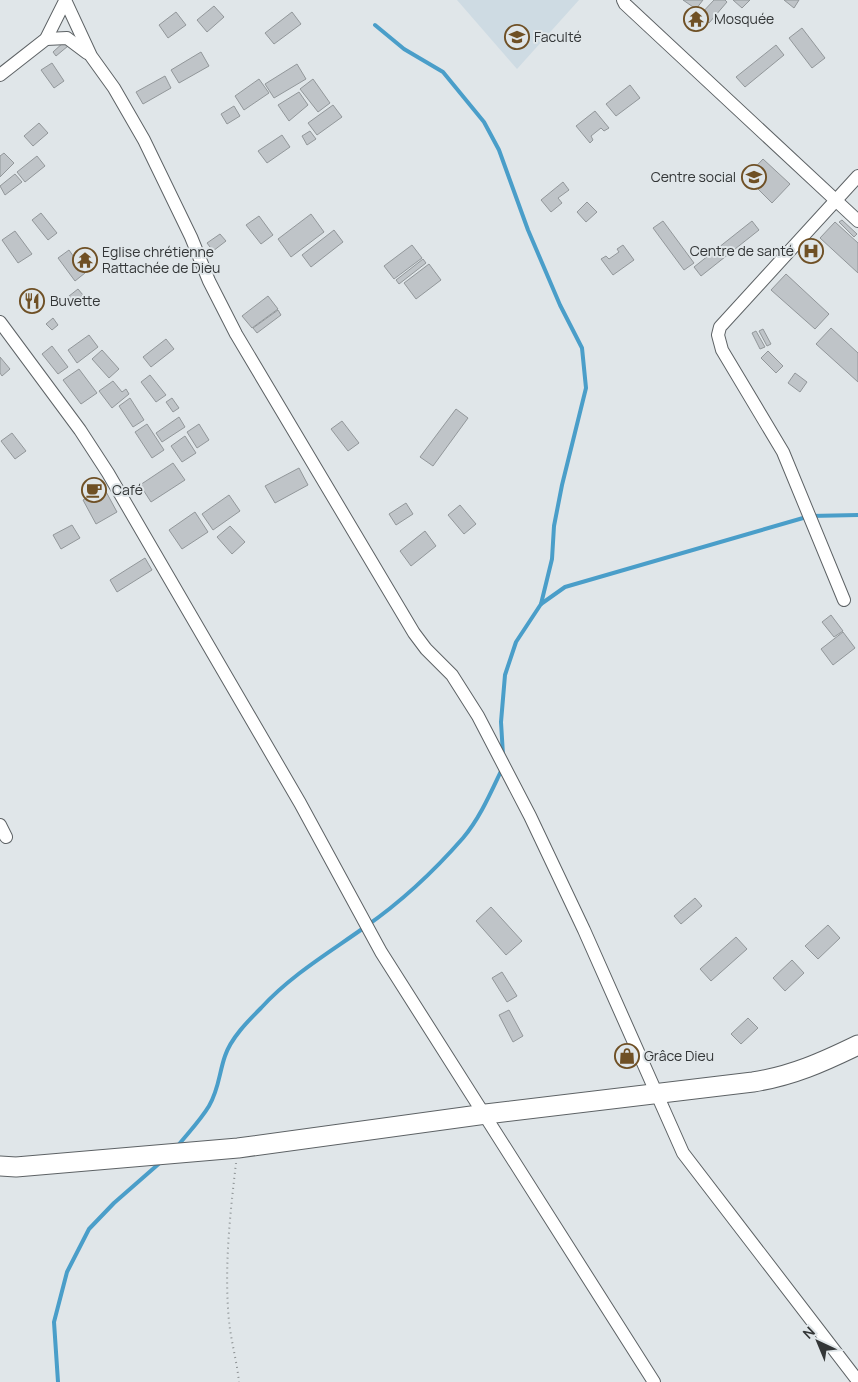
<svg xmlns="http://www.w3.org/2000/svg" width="858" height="1382" font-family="Manrope,sans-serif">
  <rect width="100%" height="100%" fill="#e0e6e9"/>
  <!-- built -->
  <polygon fill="#cedbe3" points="457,0 579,0 517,69"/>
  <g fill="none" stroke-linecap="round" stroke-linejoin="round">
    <!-- stream -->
    <g stroke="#4a9ec9" stroke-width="4">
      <polyline points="375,25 404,49 443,72 484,122 499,150 528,230 560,305 582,348 586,388 562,485 554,526 552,559 541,604"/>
      <polyline points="503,755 501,722 505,675 516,642 541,604 565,587 810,516 858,515"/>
      <path d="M176,1148C187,1134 200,1121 209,1106C219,1089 219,1073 225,1056C231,1038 248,1021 261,1008C291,975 330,952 365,927C401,902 435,870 463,838C480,818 491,792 502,769"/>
      <polyline points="58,1382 54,1322 67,1272 89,1229 114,1203 162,1161"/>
    </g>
  </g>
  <!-- building -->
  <g fill="#bfc4c8" stroke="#92979a">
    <polygon points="683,0 703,0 696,9"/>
    <polygon points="714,0 725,0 727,2 709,23 700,15"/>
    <polygon points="733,0 750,0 742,8"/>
    <polygon points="784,0 799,0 794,8"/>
    <polygon points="214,6 224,17 207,32 197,20"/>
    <polygon points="176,12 186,25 168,38 159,25"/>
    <polygon points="292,12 301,24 274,44 265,33"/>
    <polygon points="802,28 825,58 812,68 789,38"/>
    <polygon points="64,42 68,46 56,56 53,52"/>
    <polygon points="776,45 784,55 745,87 736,77"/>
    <polygon points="201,52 209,66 179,83 171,70"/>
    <polygon points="52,63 64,81 54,88 41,70"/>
    <polygon points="297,64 306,79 274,98 265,84"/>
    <polygon points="165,76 171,88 143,104 136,92"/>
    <polygon points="259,79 269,93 244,110 235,96"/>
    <polygon points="313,79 330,103 318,112 300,89"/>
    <polygon points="630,85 640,98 616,116 606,104"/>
    <polygon points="299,92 308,105 289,121 278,105"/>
    <polygon points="333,105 342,117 317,135 308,123"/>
    <polygon points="234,106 240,116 227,124 221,114"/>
    <polygon points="595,111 609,128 604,131 601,128 591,136 593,140 590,143 576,126"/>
    <polygon points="39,123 48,133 33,146 24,136"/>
    <polygon points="310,131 316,139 307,145 302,136"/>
    <polygon points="282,135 290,147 267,163 258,151"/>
    <polygon points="4,153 14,163 0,177 0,156"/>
    <polygon points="37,156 45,166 25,182 17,172"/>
    <polygon points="763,159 790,184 772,203 746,177"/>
    <polygon points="15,174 22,182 5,195 0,186"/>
    <polygon points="563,182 569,190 558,198 562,203 551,212 541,200"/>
    <polygon points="587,202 597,212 586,222 577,212"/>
    <polygon points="41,213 57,233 48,240 32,220"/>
    <polygon points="311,214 324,232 291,257 278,239"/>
    <polygon points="259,216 273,235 261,244 246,225"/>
    <polygon points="842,220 857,234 854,237 839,222"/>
    <polygon points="663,221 694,263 684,270 653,228"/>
    <polygon points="752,221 759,230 701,276 694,267"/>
    <polygon points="835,222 858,243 858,273 820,238"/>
    <polygon points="334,230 343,242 311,267 302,255"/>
    <polygon points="15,231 32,254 18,263 2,240"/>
    <polygon points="220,234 226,241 213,251 207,243"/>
    <polygon points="412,245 422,258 394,279 384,266"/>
    <polygon points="623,245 634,260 613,275 601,259 606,256 609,259 619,252 617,249"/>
    <polygon points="69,250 85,273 75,281 58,258"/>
    <polygon points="423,259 426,263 399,284 396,280"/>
    <polygon points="429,264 441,280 416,299 404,283"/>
    <polygon points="786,274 829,314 815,329 771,290"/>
    <polygon points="78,289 83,295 69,306 64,300"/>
    <polygon points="268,296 278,309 252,328 242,316"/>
    <polygon points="278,310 281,315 257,333 253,328"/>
    <polygon points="53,318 58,325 52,330 46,324"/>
    <polygon points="831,328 858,353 858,382 816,344"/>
    <polygon points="763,329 771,344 767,346 759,331"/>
    <polygon points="756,331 765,347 760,349 752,333"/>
    <polygon points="89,335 98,347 77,363 68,350"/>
    <polygon points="166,339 174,349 151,367 143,357"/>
    <polygon points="52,346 68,367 58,374 42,354"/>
    <polygon points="102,350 119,369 109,378 92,359"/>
    <polygon points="768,351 783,366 776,373 761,358"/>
    <polygon points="0,357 10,369 2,376 0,373"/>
    <polygon points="79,369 97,393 81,404 63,380"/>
    <polygon points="795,373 807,382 800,392 788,383"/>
    <polygon points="150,375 166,395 156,402 141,382"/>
    <polygon points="113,381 122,392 126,389 129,394 112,408 99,391"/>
    <polygon points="130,398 144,420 133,427 119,406"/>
    <polygon points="172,398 179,408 173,412 166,402"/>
    <polygon points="456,409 468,418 433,466 420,457"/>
    <polygon points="179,417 185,427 162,442 156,433"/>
    <polygon points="342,421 359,443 348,451 331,429"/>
    <polygon points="147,424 164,450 152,458 135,432"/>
    <polygon points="199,424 209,440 197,448 187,432"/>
    <polygon points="12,433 26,451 15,459 1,441"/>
    <polygon points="185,436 196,453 182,462 171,446"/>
    <polygon points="173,463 185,480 151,502 140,485"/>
    <polygon points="299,468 308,485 275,503 265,486"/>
    <polygon points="104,488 117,512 96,524 83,500"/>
    <polygon points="229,495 240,511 213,530 202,514"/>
    <polygon points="406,503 413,514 396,525 389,514"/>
    <polygon points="460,505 476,524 464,534 448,515"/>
    <polygon points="195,512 208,532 182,549 169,530"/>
    <polygon points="72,525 80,538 61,549 53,535"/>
    <polygon points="230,526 245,542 232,554 217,537"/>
    <polygon points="425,531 436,546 411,566 400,551"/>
    <polygon points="145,558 152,570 117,592 110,580"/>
    <polygon points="831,615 843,631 834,637 822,622"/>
    <polygon points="843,632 855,648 833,665 821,649"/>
    <polygon points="695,898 702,906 681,924 674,916"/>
    <polygon points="491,907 522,941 506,955 476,921"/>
    <polygon points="828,925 840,938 818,959 805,946"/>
    <polygon points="736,937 747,949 711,981 700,969"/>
    <polygon points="792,960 804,973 785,991 773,978"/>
    <polygon points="502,972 517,996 507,1002 492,978"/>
    <polygon points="509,1010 523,1036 513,1042 499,1015"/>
    <polygon points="748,1018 758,1028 741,1044 731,1034"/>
  </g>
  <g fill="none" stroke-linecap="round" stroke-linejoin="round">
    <defs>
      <g id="street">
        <polyline points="65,0 91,56 114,88 144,140 191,237 209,281 236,334 414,633 426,649 452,675 478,716 530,816 584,930 683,1153 858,1381"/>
        <polyline points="623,0 625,4 858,221"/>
        <polyline points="46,39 67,38 87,53"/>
        <polyline points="0,75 46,39 65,1"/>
        <polyline points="0,322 80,430 108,473 300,803 381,952 654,1382"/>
        <polyline points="844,600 783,452 722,350 718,335 720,327 858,176"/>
        <polyline points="0,825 6,837"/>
      </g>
      <path id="secondary" d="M0,1166L16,1167L238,1148L486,1114L753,1082C792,1076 823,1062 858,1045"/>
    </defs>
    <!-- street casing -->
    <use href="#street" stroke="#5d6265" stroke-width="14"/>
    <!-- secondary casing -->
    <use href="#secondary" stroke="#5d6265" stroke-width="21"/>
    <!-- path -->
    <path stroke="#8b9092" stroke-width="2" stroke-dasharray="1 4" stroke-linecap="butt" d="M236,1163C230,1215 224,1268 229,1321C231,1341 237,1362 239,1382"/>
    <!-- street -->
    <use href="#street" stroke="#fff" stroke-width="12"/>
    <!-- secondary -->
    <use href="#secondary" stroke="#fff" stroke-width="19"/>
  </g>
  <!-- icons -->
  <defs>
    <symbol id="temple-ring" viewBox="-11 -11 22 22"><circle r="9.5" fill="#e0e6e9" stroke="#6f5025" stroke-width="1.5"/><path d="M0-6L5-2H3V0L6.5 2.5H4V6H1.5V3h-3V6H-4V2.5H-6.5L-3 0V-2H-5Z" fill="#6f5025"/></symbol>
    <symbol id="university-ring" viewBox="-11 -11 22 22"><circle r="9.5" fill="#e0e6e9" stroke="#6f5025" stroke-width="1.5"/><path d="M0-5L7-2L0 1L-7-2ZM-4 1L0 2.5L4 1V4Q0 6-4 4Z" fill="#6f5025"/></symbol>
    <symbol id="school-ring" viewBox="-11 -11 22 22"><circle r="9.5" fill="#e0e6e9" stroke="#6f5025" stroke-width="1.5"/><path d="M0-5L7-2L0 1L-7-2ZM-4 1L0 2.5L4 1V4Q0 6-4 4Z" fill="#6f5025"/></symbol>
    <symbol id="hospital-ring" viewBox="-11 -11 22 22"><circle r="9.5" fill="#e0e6e9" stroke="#6f5025" stroke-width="1.5"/><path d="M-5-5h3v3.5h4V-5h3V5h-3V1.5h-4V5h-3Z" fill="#6f5025"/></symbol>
    <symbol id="restaurant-ring" viewBox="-11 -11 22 22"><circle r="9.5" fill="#e0e6e9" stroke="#6f5025" stroke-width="1.5"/><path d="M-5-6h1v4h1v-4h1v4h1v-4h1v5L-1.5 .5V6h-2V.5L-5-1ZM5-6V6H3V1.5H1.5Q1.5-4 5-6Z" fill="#6f5025"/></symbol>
    <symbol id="cafe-ring" viewBox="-11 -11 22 22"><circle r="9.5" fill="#e0e6e9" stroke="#6f5025" stroke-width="1.5"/><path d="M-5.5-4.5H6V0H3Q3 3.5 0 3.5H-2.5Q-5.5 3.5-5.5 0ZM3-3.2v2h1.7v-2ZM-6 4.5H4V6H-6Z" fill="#6f5025"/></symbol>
    <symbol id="shop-ring" viewBox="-11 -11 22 22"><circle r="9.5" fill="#e0e6e9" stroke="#6f5025" stroke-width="1.5"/><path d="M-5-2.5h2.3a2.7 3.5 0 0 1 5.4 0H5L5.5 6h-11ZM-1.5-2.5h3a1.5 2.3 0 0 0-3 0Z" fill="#6f5025"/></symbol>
  </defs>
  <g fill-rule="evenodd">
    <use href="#temple-ring" x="682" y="5" width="28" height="28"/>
    <use href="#university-ring" x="503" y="23" width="28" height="28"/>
    <use href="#school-ring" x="740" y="163" width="28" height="28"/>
    <use href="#hospital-ring" x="797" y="237" width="28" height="28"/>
    <use href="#temple-ring" x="71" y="246" width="28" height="28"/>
    <use href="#restaurant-ring" x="18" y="287" width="28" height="28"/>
    <use href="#cafe-ring" x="80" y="476" width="28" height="28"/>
    <use href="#shop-ring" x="613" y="1042" width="28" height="28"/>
  </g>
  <g text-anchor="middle" stroke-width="4" stroke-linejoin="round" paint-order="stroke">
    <!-- poi labels -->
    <g font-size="14" fill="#333637" stroke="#e0e6e9" text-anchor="start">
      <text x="714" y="24">Mosquée</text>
      <text x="534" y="42">Faculté</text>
      <text x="736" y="182" text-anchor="end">Centre social</text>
      <text x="794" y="256" text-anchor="end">Centre de santé</text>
      <text x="102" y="257">Eglise chrétienne<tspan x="102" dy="16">Rattachée de Dieu</tspan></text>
      <text x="50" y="306">Buvette</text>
      <text x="112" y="495">Café</text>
      <text x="644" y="1061">Grâce Dieu</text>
    </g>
  </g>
  <!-- north arrow -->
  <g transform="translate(818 1342) rotate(316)" stroke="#e0e6e9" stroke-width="4" paint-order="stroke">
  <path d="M0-4L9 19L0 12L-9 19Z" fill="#333637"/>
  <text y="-8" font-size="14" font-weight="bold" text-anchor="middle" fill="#333637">N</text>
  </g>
</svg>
